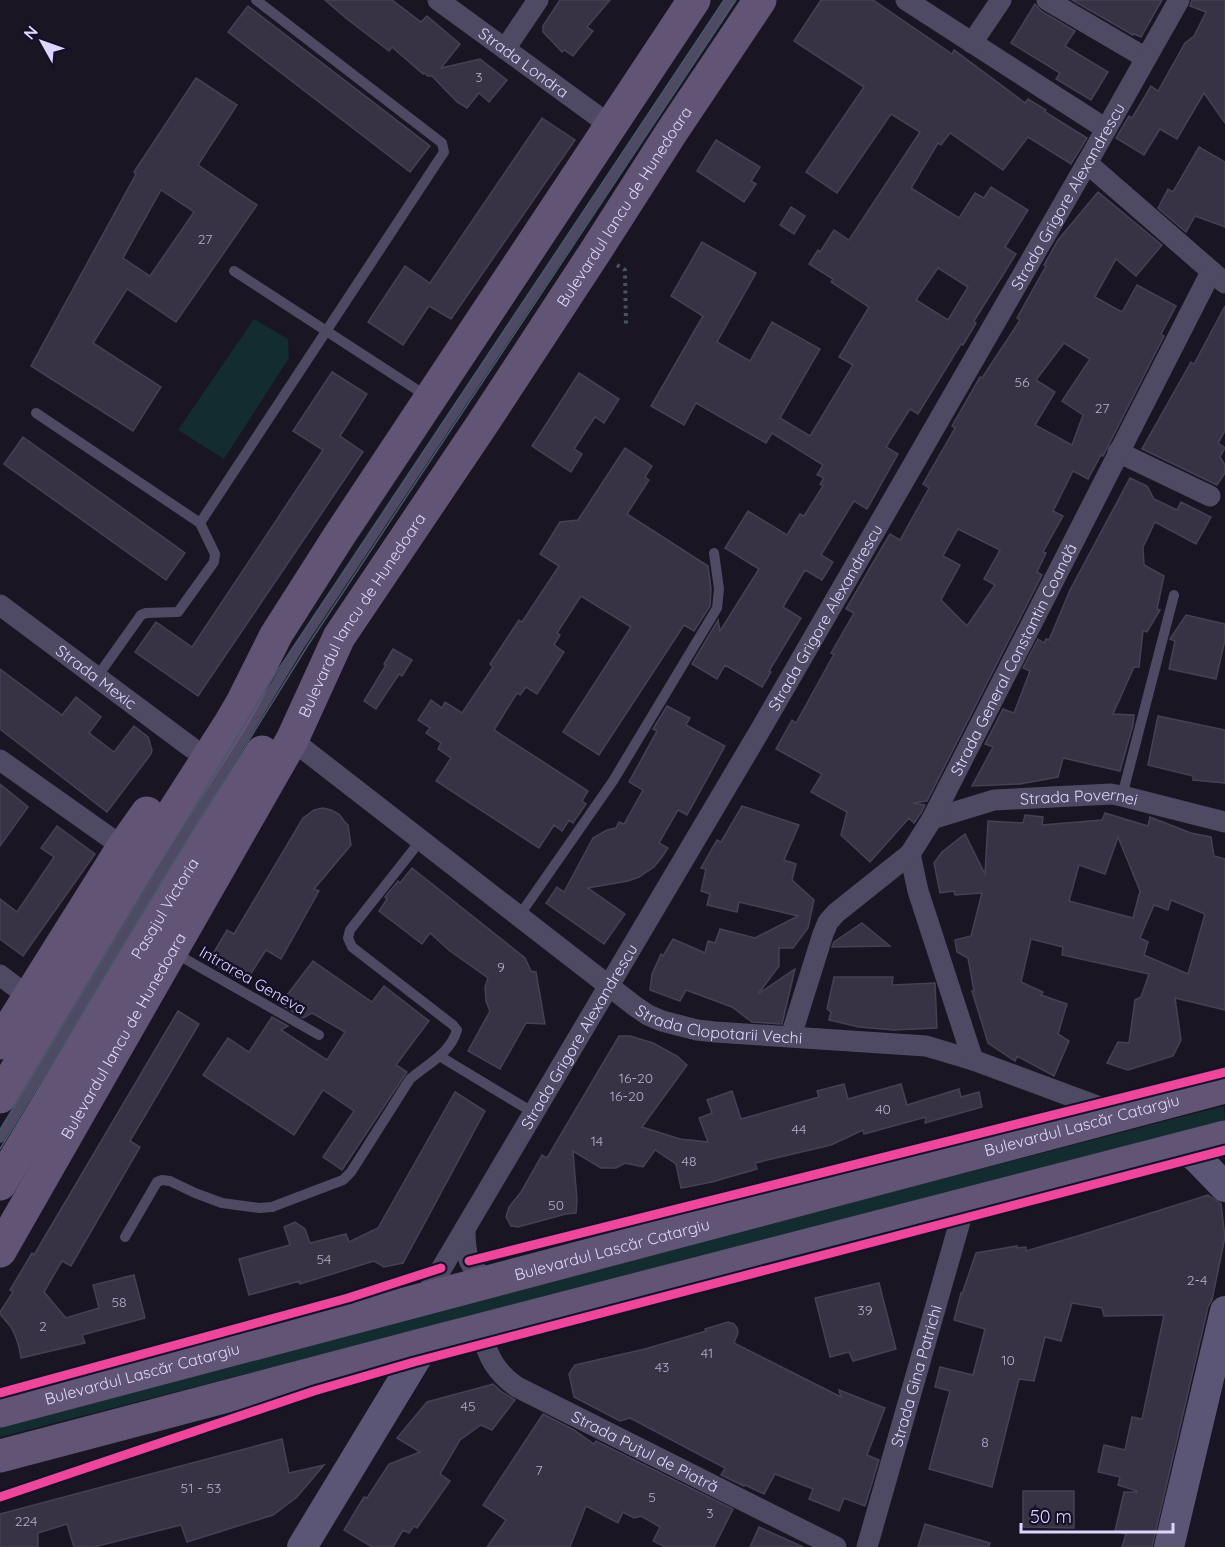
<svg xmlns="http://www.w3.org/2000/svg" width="1225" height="1547" font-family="Quicksand,sans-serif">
  <rect width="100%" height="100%" fill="#191522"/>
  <!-- green -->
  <g fill="#132c30">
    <polygon points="254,319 288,339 289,358 224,459 178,430"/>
    <polygon points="1224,1106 1225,1122 0,1437 0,1422"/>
  </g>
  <!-- building -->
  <g fill="#383344" stroke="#464056" stroke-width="1.5" fill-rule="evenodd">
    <polygon points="325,0 392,0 421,22 427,16 460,44 441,68 480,59 507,80 489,102 479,93 467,108 457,102 432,76 428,76 424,73 423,74 392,47 389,51 347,19"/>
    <polygon points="560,0 610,0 587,27 593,31 573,56 564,50 562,52 543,32 543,26"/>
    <path d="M821,0H873L952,54L954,50L1025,103L1028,99L1046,110L1045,112L1087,138L1071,164L1028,137L1003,170L950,133L941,145L938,143L911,188L959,218L975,193L984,198L991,187L1028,210L1005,247L1016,254L974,321L976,323L963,345L961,344L918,414L910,409L886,447L898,454L867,509L854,501L821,555L833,562L822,580L805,570L783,607L801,618L769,671L771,672L762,687L725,665L717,679L692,664L718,620L720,631L759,569L725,548L748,511L787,535L800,514L804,516L823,486L820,484L824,478L817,475L823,465L772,433L766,443L696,403L684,425L651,406L703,316L671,296L702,242L756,273L717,342L750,361L772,322L820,349L780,418L810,436L853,365L839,357L869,307L831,282L833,279L809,264L818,250L820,252L834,230L849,240L920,132L891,114L837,193L806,172L864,87L794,41ZM938,268L968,287L948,320L916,300Z"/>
    <polygon points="1072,0 1162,0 1141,37 1134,34 1133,35"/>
    <polygon points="1192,0 1225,0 1225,123 1204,93 1177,139 1160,129 1144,155 1116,138 1129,116 1132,118 1151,86 1158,91 1185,43 1194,36 1206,12 1190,6"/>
    <polygon points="1035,4 1041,11 1075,31 1065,46 1108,72 1091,100 1056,79 1060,73 1011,43"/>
    <polygon points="248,6 430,146 410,172 228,32"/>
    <path d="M196,78L237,105L198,165L257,205L176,322L127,289L93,343L161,387L133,431L31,366L136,174L134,172ZM161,190L194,212L150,276L123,258Z"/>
    <polygon points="542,118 575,140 451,319 429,306 403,345 368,322 405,266 430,283"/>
    <polygon points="716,140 760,167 751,181 756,184 744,202 697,171"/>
    <polygon points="1199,147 1225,162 1225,227 1195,216 1186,232 1158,208 1168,189 1173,192"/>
    <path d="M1098,192L1162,245L1136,276L1116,259L1095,297L1122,312L1137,285L1176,306L1161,334L1164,336L1103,456L1101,455L1088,479L1073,471L1053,511L1063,516L1043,552L1046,553L1037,572L1042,575L927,801L913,803L925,805L921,813L914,823L909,818L870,862L841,835L847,812L811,792L822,774L776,749L792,720L796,723L834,654L831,653L854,613L846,609L881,549L890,534L900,540L929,488L923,484L955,428L952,426L980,377L982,378L1020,320L1017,318L1046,266L1044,265L1058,240ZM1064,343L1090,359L1062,401L1083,415L1072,445L1035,425L1055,392L1036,380ZM958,529L1000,550L984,579L995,585L967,626L941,600L960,565L943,556Z"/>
    <polygon points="791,207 805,216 794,234 780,225"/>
    <polygon points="1225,306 1225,431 1218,443 1225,448 1220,457 1225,465 1225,473 1217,485 1142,449 1191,362 1194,364"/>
    <polygon points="332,372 367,394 340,436 363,452 198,696 135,652 156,622 192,647 323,450 293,431"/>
    <polygon points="579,373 619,399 604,423 595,417 574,449 582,454 571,472 532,446"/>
    <polygon points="23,437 185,553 166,580 4,464"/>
    <polygon points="625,448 652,466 645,477 649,480 627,514 708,566 711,589 710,606 694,631 684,625 599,755 563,732 631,627 581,596 557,633 560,635 554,645 564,652 537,694 526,687 520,695 517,693 494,730 588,791 582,801 586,804 573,823 569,820 562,831 554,825 539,848 436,781 451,758 438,749 441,743 426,733 430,728 418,720 431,700 442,708 445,702 462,713 493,667 490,664 519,620 522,622 559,566 540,554 560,522 578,520"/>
    <polygon points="1130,478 1147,486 1154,499 1177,510 1181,502 1211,517 1196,544 1155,522 1143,547 1144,565 1164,576 1157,609 1160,610 1147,632 1143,631 1139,667 1134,667 1113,714 1134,715 1133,725 1120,771 1063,758 1058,777 1020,784 972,786 993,747 985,744 1003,709 1014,713 1030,671 1023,668 1038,639 1044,643 1046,639 1049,640 1070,590"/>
    <polygon points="1186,615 1225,624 1225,640 1216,679 1169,669 1175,641 1170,639"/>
    <polygon points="393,649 412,660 402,676 399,674 376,709 364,701 386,665 384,664"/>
    <polygon points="0,669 62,715 76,697 101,717 89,733 114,752 134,726 148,737 152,750 151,754 107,812 0,729"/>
    <polygon points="667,706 690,718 686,725 725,746 687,815 678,810 659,843 668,848 662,857 654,867 639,877 628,881 588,888 625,914 604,944 546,903 557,887 564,892 593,838 607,830 616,828 619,822 624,824 643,790 629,782 657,731 653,729"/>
    <polygon points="1158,716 1225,730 1225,783 1193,780 1193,776 1148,765"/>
    <polygon points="0,784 28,807 0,846"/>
    <polygon points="742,806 799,825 784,860 796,864 792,880 814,900 808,928 793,948 779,948 779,966 758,994 795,969 782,1024 752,1022 732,1007 686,990 680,1001 650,990 652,974 661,954 663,956 673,939 705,953 708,941 715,943 720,929 755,938 798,916 739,902 737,912 707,905 710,894 701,891 706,869 701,868 717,840 721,842"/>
    <polygon points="323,808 331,810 339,814 344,821 348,825 351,845 314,889 319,891 281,959 266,950 245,983 215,965 213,954 227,930 234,934 303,818 314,810"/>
    <path d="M1105,813L1148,826L1150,817L1191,833L1211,837L1214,856L1225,859V1010L1175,998L1181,1040L1173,1056L1128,1070L1107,1063L1118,1042L1129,1043L1135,1000L1141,997L1149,974L1062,955L1063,947L1031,939L1021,982L1043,992L1041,995L1067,1004L1058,1034L1069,1041L1054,1076L1017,1056L1015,1061L988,1043L972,991H974L968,958L957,952L955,940L971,936L982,893L955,895L954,891L940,893L934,863L942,852L965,834L985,874L988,821L1023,823L1025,815L1043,817L1042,825L1102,820ZM1118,837L1140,891L1133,918L1069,901L1079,865L1105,874ZM1171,900L1205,914L1188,974L1144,955L1148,942L1140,938L1154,905L1168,910Z"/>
    <polygon points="57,826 95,854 23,956 0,939 0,899 17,912 54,857 41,848"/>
    <polygon points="412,868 525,958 531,971 536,972 545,1024 526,1023 500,1069 468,1051 490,1011 486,1001 485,987 488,978 450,951 430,933 422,944 379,911 387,899 385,897 398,881 400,883"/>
    <polygon points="862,923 890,946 832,947 834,942"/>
    <polygon points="313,961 372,1002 384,986 429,1021 396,1065 407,1072 342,1170 323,1157 354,1111 323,1090 294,1135 203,1075 228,1038 249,1052 272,1017 288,1026 281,1030 327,1060 345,1032 312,1013 303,1018 280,1004"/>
    <polygon points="834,977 893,977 892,985 935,983 937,1028 894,1030 859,1027 829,1020 831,1012 827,1009"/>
    <polygon points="178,1011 199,1024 130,1141 140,1147 71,1266 62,1261 44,1292 66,1318 99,1308 93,1285 134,1275 145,1318 82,1335 85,1343 21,1358 19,1347 15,1335 11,1327 0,1314 0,1312 13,1292 10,1290 32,1253 34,1255 44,1238"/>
    <polygon points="619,1036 630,1036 653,1043 677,1056 687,1065 642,1127 680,1139 708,1142 699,1118 712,1113 707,1100 732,1091 741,1119 819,1097 817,1091 844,1084 848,1099 901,1084 907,1105 959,1089 961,1097 979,1092 982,1107 925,1123 926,1117 864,1134 863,1130 831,1145 755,1163 757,1169 712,1182 681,1188 676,1164 655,1150 643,1167 625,1163 616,1168 601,1168 573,1151 577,1200 576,1213 566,1214 518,1227 511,1226 506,1217 509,1207 521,1192 542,1155 547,1158"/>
    <polygon points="455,1092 485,1111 403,1263 384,1267 374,1261 300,1284 300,1281 249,1295 239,1259 290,1245 284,1227 295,1222 305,1229 310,1243 346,1234 349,1242 378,1228"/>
    <polygon points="1208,1195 1221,1204 1225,1237 1212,1300 1208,1307 1152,1547 1122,1547 1126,1534 1115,1531 1124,1492 1137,1492 1137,1491 1118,1485 1120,1477 1098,1472 1104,1445 1125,1450 1132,1417 1142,1419 1164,1315 1104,1316 1102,1308 1072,1303 1061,1341 1045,1337 1034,1381 1019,1379 992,1487 929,1469 950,1391 935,1387 940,1367 973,1375 985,1329 954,1320 961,1293 962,1294 976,1253 1017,1246 1017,1248 1026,1247 1026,1251 1081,1235"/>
    <polygon points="879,1283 896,1349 853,1361 849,1352 830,1357 815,1298"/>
    <polygon points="728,1322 734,1324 737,1328 738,1333 734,1343 841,1397 839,1390 885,1408 867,1455 879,1460 865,1506 844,1498 839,1511 809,1499 813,1489 775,1474 764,1494 745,1485 744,1486 721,1475 725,1468 630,1418 620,1421 574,1397 569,1374 575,1365 645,1349 706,1331 705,1329"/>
    <polygon points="493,1384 502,1392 515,1400 492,1430 481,1425 460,1440 440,1474 450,1481 417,1528 414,1526 409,1533 403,1530 393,1547 372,1547 344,1530 364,1497 367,1498 389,1464 420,1452 397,1438 427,1402"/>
    <polygon points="543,1414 574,1430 594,1444 596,1441 733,1509 714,1547 665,1547 653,1541 660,1527 641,1516 634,1518 623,1512 618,1523 586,1506 570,1547 487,1547 506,1520 483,1505"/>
    <polygon points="282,1439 289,1473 324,1465 297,1497 273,1515 187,1542 181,1525 94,1547 74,1547 67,1524 38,1533 38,1547 0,1547 0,1514"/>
    <polygon points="1023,1491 1074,1491 1074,1528 1023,1527"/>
    <polygon points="925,1524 990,1543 989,1547 918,1547"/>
    <polygon points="759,1527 803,1547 750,1547"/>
  </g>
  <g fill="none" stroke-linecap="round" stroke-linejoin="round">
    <!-- path -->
    <polyline stroke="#495463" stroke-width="4" stroke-dasharray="3 4.5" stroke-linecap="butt" points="617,265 625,270 626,325"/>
    <!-- lane -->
    <g stroke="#4e4a63" stroke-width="10">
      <polyline points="234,271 428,397"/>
      <polyline points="36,413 200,523 444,152 442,143 256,0"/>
      <polyline points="97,677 141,615 146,613 178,612 214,562 215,554 200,523"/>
      <polyline points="1122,796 1174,595"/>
      <polyline points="519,916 613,781 717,608 719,589 714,553"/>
      <polyline points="173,952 319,1035"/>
      <polyline points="441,1057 534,1113"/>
      <polyline points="0,1138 300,645 730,0"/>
      <path d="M125,1237L157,1182L162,1180L170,1181L195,1193L222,1203L259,1208L272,1207L343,1180L351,1172L410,1079C427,1064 450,1054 457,1030L453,1025L352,947L348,938L350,930L421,840"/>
    </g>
    <!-- street -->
    <g stroke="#4e4a63" stroke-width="21">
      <path id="s1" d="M438,0L611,126"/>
      <polyline points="906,0 1106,129"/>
      <polyline points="1047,0 1146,58"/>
      <polyline points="972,43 1001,0"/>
      <polyline points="505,49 538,0"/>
      <polyline points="1087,163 1225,283"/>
      <polyline points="1118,452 1210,496"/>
      <path id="s2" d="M0,605L192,748"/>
      <path id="s3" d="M292,740L636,1007L648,1015L662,1021L697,1030L715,1032L926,1046L973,1060L1119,1114"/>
      <polyline points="0,760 123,847"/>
      <path id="s4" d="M932,819L994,800L1111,794L1122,796L1225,822"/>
      <polyline points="910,854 918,891 973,1060"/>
      <polyline points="0,975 29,997"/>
      <path id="s5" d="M791,1036L823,934L828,922L836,913L910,854L932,819L1211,272"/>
      <path d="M465,1229C465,1253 467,1269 490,1281"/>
      <path id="s6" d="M424,1298L762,727L1087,163L1179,0"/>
      <path id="s7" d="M480,1330C488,1356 495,1372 517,1387L836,1547"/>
      <path id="s8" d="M867,1547L965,1204"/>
    </g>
    <!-- secondary -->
    <g stroke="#5b5675" stroke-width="30">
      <polyline points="1184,1148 1197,1158 1225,1187"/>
      <polyline points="302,1547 425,1344"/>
      <polyline points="1169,1547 1225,1311"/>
    </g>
    <!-- primary -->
    <g stroke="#625474" stroke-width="33">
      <polyline points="0,1043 123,847 147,813"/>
      <polyline points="0,1097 144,858 229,725 243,701 276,635 339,536 694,0"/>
      <path id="s9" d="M0,1184L177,887L262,752"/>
      <path id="s10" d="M0,1251L292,740L339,637L483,423L595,252L671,133L760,0"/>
      <path id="s11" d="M0,1411L1225,1087"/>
      <polyline points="0,1456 425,1344 1225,1137"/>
    </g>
    <!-- tram -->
    <g stroke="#47586d" stroke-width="1.5">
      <polyline points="0,1130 272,679 724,0"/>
      <polyline points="0,1149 190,835 308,645 736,0"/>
    </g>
    <defs>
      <g id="cycleway">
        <polyline points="469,1261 1225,1072"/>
        <polyline points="0,1393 348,1298 441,1268"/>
        <polyline points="0,1497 314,1391 414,1362 1225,1150"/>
      </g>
    </defs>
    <!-- cycleway casing -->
    <use href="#cycleway" stroke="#160f28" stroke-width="13"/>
    <!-- cycleway -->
    <use href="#cycleway" stroke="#ed469a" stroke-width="9"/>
  </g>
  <g text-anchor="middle" stroke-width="5" stroke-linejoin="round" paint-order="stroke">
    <!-- number labels -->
    <g font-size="14" fill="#b5add0">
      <text x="479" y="82">3</text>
      <text x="205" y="244">27</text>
      <text x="1022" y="387">56</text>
      <text x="1102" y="413">27</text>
      <text x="501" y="972">9</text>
      <text x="636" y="1083">16-20</text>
      <text x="627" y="1101">16-20</text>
      <text x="883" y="1114">40</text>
      <text x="799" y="1134">44</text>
      <text x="597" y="1146">14</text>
      <text x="689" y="1166">48</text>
      <text x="556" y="1210">50</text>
      <text x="324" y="1264">54</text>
      <text x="1197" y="1285">2-4</text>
      <text x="119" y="1307">58</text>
      <text x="865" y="1315">39</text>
      <text x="43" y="1331">2</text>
      <text x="707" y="1358">41</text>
      <text x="1008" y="1365">10</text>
      <text x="662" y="1372">43</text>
      <text x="468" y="1411">45</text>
      <text x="985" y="1447">8</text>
      <text x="539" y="1475">7</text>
      <text x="201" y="1493">51 - 53</text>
      <text x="652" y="1502">5</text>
      <text x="710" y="1518">3</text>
      <text x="26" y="1526">224</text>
    </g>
    <!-- street labels -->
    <g font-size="16" fill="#dfd6ff" stroke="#160f28">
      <text dy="6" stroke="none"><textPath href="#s1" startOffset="106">Strada Londra</textPath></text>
      <text dy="6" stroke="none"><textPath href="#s6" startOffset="1276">Strada Grigore Alexandrescu</textPath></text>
      <text dy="6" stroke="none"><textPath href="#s10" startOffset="1218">Bulevardul Iancu de Hunedoara</textPath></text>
      <text dy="6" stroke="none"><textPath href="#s10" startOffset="732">Bulevardul Iancu de Hunedoara</textPath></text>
      <text dy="6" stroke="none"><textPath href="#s6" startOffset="790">Strada Grigore Alexandrescu</textPath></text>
      <text dy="6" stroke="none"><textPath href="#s5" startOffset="447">Strada General Constantin Coandă</textPath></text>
      <text dy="6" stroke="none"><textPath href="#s2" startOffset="120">Strada Mexic</textPath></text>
      <text dy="6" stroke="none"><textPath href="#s4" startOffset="150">Strada Povernei</textPath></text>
      <text dy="6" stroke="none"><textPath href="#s9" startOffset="321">Pasajul Victoria</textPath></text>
      <text transform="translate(253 980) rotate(30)" y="6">Intrarea Geneva</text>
      <text dy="6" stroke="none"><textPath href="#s3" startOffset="522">Strada Clopotarii Vechi</textPath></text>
      <text dy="6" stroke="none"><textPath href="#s6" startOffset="304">Strada Grigore Alexandrescu</textPath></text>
      <text dy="6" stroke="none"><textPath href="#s10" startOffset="248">Bulevardul Iancu de Hunedoara</textPath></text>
      <text dy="6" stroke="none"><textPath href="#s11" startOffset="1119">Bulevardul Lascăr Catargiu</textPath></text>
      <text dy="6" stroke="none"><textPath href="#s11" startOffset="633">Bulevardul Lascăr Catargiu</textPath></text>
      <text dy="6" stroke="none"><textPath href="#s11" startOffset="147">Bulevardul Lascăr Catargiu</textPath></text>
      <text dy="6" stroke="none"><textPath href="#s8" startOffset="178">Strada Gina Patrichi</textPath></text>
      <text dy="6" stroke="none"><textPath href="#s7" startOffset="213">Strada Puțul de Piatră</textPath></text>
    </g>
  </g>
  <!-- north arrow -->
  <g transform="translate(42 42) rotate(310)" stroke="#160f28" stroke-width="4.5" paint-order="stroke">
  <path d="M0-4.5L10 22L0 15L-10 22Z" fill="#dfd6ff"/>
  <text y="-9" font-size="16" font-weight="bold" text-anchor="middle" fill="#dfd6ff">N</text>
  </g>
  <!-- scale -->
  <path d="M1021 1523v9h152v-9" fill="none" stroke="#dfd6ff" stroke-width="3"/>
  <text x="1030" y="1523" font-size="18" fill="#dfd6ff" stroke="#160f28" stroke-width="4.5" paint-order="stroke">50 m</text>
</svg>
